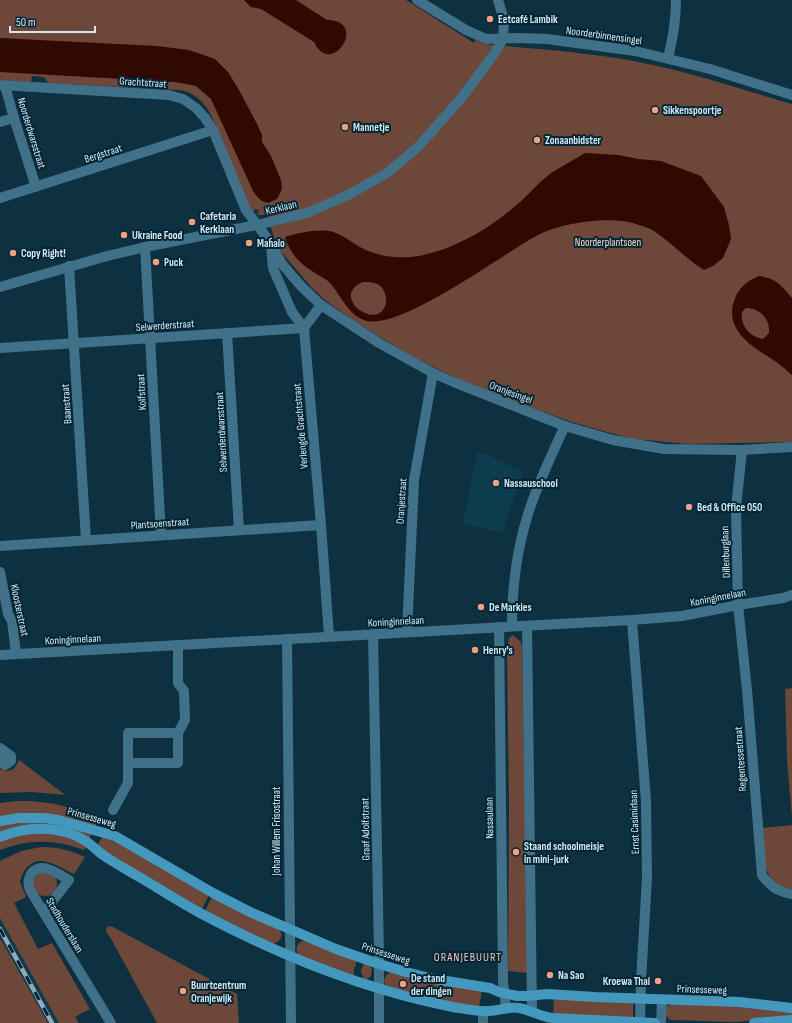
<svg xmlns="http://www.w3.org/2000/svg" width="792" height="1023" font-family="'Sofia Sans Condensed',sans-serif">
  <rect width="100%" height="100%" fill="#0d3140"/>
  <!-- built -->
  <g fill="#0c3c4e">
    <polygon points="477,452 485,454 524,472 510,508 503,533 463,524"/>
    <polygon points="0,918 59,1023 48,1023 0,938"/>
  </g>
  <!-- green -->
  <g fill="#6d4738">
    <path d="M0,0H406L474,43L475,40L484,44C537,49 591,52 643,63C694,73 743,90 792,104V442L688,444L635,439L610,433L572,422L513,401L459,379L419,360L383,339L350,318L326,301L312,288L283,254L276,244L267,215H257L259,210L255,209L253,212L251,210L212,117C205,103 196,93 180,90L48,83L44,77L32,76L31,82L0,80Z"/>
    <polygon points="513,635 521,642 522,648 528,973 508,971 509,805 507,654 509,638"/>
    <polygon points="792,688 792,816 787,761 785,689"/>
    <path d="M19,760L64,794V795L32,792L0,793V769C11,773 15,770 19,760Z"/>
    <path d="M16,801C46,800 73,806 99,820L95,827L0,818V803Z"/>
    <polygon points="37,820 92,833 89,839 74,832 0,834 0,824"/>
    <path d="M792,825V889C759,884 765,853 763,828Z"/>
    <path d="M25,832L62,835L86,846L84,850C56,839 28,839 0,850V840Z"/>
    <polygon points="103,835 110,837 209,895 202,909 108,855 98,845"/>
    <path d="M41,847C57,847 70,850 85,857L74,874C65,870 56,864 47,862C33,857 22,870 20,882L26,897L14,903L38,949L52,943L90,1009L75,1017L79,1023H59L0,918V861L21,851Z"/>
    <circle cx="45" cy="884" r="12"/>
    <polygon points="212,897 279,929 282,935 279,941 273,944 205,911"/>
    <polygon points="108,926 113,927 237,994 239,1023 157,1023 110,937 106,932 106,929"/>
    <polygon points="0,938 48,1023 0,1023"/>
    <path d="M305,940L357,960L354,969V978L299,956C294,949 297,942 305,940Z"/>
    <polygon points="364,962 370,964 372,970 371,976 364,981 361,971"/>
    <path d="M391,972L482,990L479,1007L431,999L385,985C383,979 385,975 391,972Z"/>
    <polygon points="554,997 633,1001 633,1019 553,1015"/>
    <polygon points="671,1004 740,1005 792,1012 792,1017 734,1022 670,1020 665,1015 665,1008"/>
  </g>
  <!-- water -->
  <g fill="#300a00" fill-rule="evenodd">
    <path d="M244,0H296L327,20C369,20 332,79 314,42L261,9L251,7Z"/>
    <path d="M0,38L157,46L189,50L215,59L228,72L239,90L257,124L262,135V142L271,156L281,180L282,189L277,199L268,203C260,201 258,198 253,191L211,99L196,86L175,82L0,72Z"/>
    <path d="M585,153L618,155L639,159L661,161L701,176L724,207L729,225L731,239L723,258L713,266L704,270C686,259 672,243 654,231C648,227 636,224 629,222C604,217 562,223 540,234C506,251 397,334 364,320C346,313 341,294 328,281C324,278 319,276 315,273C300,264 290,254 285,237C298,233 321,228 333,232C343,235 351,242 360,247C371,253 382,256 394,257C438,261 489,230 520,202C530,193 540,181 551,173C562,166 574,160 585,153ZM363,282C374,282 382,283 385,294C386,298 387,302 385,306C376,331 329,296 363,282Z"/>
    <path d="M759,276C776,278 782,286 792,298V375C786,370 781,365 775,361C754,348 724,331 734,301C738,288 747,281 759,276ZM746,308C760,308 770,319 769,333L763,339C750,337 740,326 742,312Z"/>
  </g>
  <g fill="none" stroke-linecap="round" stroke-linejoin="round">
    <!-- street -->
    <g stroke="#407189" stroke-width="10">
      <polyline points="417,0 466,30 486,39 518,38 547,39 635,51 710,69 792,95"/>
      <path d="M668,58C673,38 676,20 676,0"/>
      <polyline points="0,85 169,95 183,99 196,108 205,118 213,130 246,210 270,242 282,264 301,286 321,305 379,343 433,373 456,383 565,426 613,440 664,449 742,450 792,447"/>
      <polyline points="5,86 14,118 36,187"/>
      <polyline points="0,122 14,118"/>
      <polyline points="0,198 213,130"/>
      <polyline points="271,246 273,268 292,312 304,328 321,525 329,636"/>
      <polyline points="145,247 161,535"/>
      <polyline points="69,266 86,540"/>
      <polyline points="0,287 107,256 145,247 257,225 307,213 348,195 387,173 418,147 463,96 494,54 503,39 504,20 498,0"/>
      <polyline points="227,333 239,530"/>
      <polyline points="0,348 304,328 321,305"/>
      <path d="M742,450L736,508L738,605L747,690L762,875C770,886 778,892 792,894"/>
      <polyline points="0,546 321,525"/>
      <polyline points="0,572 8,614 12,621 16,654"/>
      <polyline points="632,620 646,801 647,878 641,980 640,1023"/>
      <path d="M512,626C512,589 517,549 528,514C538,483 552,454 565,426"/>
      <polyline points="527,626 532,1011"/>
      <polyline points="499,627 503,981 506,1008"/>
      <polyline points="407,632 414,480 433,373"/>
      <polyline points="373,634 379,955 379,1023"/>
      <polyline points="287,639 291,1023"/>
      <polyline points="0,655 632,620 682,616 738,605 783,598 792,595"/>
      <polyline points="178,733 128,733 128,763 178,763 178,733 185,720 184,691 178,683 178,645"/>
      <polyline points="0,748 11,756 11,761 5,765 2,763 0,758"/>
      <polyline points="113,810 128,783 128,763"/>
      <path d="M44,912L69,880C58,874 41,860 31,874C28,879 28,885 30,890L111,1023"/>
      <polyline points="483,1011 483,1023"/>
      <polyline points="661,1023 662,1000"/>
    </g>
    <!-- secondary -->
    <g stroke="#4498bd" stroke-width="10">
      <polyline points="0,821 18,818 45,818 58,820 115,836 213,893 250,912 336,949 379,964 406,972 434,979 490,988 499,992 517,996 527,996 547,994 595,997 740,1002 792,1008"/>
      <path d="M0,837C26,826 59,825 84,840C91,844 97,851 103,855C113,862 124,868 134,874C157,887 179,902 202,914C281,956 365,990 453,1007C465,1009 478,1012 489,1011C500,1011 508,1006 519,1008C531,1010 541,1017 553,1018L655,1023"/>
      <polyline points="754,1023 792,1020"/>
    </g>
    <defs>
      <polyline id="rail" points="0,929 52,1023"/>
    </defs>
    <!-- rail casing -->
    <use href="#rail" stroke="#93acb8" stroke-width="4.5"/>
    <!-- rail -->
    <use href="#rail" stroke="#022635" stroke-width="3" stroke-dasharray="9" stroke-linecap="butt"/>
  </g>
  <!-- markers -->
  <g fill="#f2a081" stroke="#022635" stroke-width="1.5">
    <circle cx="490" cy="19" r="4"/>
    <circle cx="655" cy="110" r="4"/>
    <circle cx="345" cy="127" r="4"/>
    <circle cx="537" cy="140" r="4"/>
    <circle cx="192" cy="222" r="4"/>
    <circle cx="124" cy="235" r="4"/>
    <circle cx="249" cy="243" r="4"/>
    <circle cx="13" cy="253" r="4"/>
    <circle cx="156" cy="262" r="4"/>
    <circle cx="496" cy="483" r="4"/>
    <circle cx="689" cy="507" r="4"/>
    <circle cx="481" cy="607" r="4"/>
    <circle cx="475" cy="650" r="4"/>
    <circle cx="516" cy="852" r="4"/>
    <circle cx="550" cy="975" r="4"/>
    <circle cx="658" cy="981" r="4"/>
    <circle cx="403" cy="984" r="4"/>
    <circle cx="183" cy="991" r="4"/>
  </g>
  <g text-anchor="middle" stroke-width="4" stroke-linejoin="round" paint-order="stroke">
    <!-- poi labels -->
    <g font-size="11" font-weight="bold" fill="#d4e7f1" stroke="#022635" text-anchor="start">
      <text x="498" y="23">Eetcafé Lambik</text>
      <text x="663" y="114">Sikkenspoortje</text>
      <text x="353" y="131">Mannetje</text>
      <text x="545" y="144">Zonaanbidster</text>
      <text x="200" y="220">Cafetaria<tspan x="200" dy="13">Kerklaan</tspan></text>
      <text x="132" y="239">Ukraine Food</text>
      <text x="257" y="247">Mah̄alo</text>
      <text x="21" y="257">Copy Right!</text>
      <text x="164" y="266">Puck</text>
      <text x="504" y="487">Nassauschool</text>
      <text x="697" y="511">Bed &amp; Office 050</text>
      <text x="489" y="611">De Markies</text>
      <text x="483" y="654">Henry's</text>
      <text x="524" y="850">Staand schoolmeisje<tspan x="524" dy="13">in mini-jurk</tspan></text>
      <text x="558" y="979">Na Sao</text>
      <text x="411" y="982">De stand<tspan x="411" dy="13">der dingen</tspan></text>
      <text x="650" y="985" text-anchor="end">Kroewa Thai</text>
      <text x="191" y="989">Buurtcentrum<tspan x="191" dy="13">Oranjewijk</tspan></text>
    </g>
    <!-- street labels -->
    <g font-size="11" fill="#d4e7f1" stroke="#022635">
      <text transform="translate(604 35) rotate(8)" y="4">Noorderbinnensingel</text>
      <text transform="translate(143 82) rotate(4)" y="4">Grachtstraat</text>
      <text transform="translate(32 133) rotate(73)" y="4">Noorderdwarsstraat</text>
      <text transform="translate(103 153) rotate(-18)" y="4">Bergstraat</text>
      <text transform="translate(281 207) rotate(-14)" y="4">Kerklaan</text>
      <text transform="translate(165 325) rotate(-4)" y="4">Selwerderstraat</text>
      <text transform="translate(141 392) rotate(-93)" y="4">Kolfstraat</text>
      <text transform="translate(511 392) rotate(21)" y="4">Oranjesingel</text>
      <text transform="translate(66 404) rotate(-94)" y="4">Baanstraat</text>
      <text transform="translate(300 426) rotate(-95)" y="4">Verlengde Grachtstraat</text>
      <text transform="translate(221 432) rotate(-93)" y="4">Selwerderdwarsstraat</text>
      <text transform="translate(401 501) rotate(-86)" y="4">Oranjestraat</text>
      <text transform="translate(160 523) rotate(-4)" y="4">Plantsoenstraat</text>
      <text transform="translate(725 552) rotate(-92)" y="4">Dillenburglaan</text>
      <text transform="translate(718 597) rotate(-11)" y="4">Koninginnelaan</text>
      <text transform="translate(20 610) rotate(78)" y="4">Kloosterstraat</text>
      <text transform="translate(396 621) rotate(-3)" y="4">Koninginnelaan</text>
      <text transform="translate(73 639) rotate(-3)" y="4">Koninginnelaan</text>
      <text transform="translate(740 759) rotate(-94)" y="4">Regentessestraat</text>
      <text transform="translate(92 817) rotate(16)" y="4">Prinsesseweg</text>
      <text transform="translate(489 818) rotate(-91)" y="4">Nassaulaan</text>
      <text transform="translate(634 822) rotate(-92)" y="4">Ernst Casimirlaan</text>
      <text transform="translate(365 829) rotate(-91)" y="4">Graaf Adolfstraat</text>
      <text transform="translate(276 831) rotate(-90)" y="4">Johan Willem Frisostraat</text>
      <text transform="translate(65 925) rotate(59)" y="4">Stadhouderslaan</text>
      <text transform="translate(386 953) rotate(18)" y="4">Prinsesseweg</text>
      <text transform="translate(702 989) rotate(2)" y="4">Prinsesseweg</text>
    </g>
    <!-- park labels -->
    <g font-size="11" fill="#f9d4c7" stroke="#022635">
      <text x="608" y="246">Noorderplantsoen</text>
    </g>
    <!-- neighbourhood labels -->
    <g font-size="12" letter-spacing="1" fill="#f5c6b4" stroke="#022635">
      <text x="468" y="961">ORANJEBUURT</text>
    </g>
  </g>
  <!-- scale -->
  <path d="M10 26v6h85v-6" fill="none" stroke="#d4e7f1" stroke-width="2"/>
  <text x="16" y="26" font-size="12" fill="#d4e7f1" stroke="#022635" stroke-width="3" paint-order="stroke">50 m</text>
</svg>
